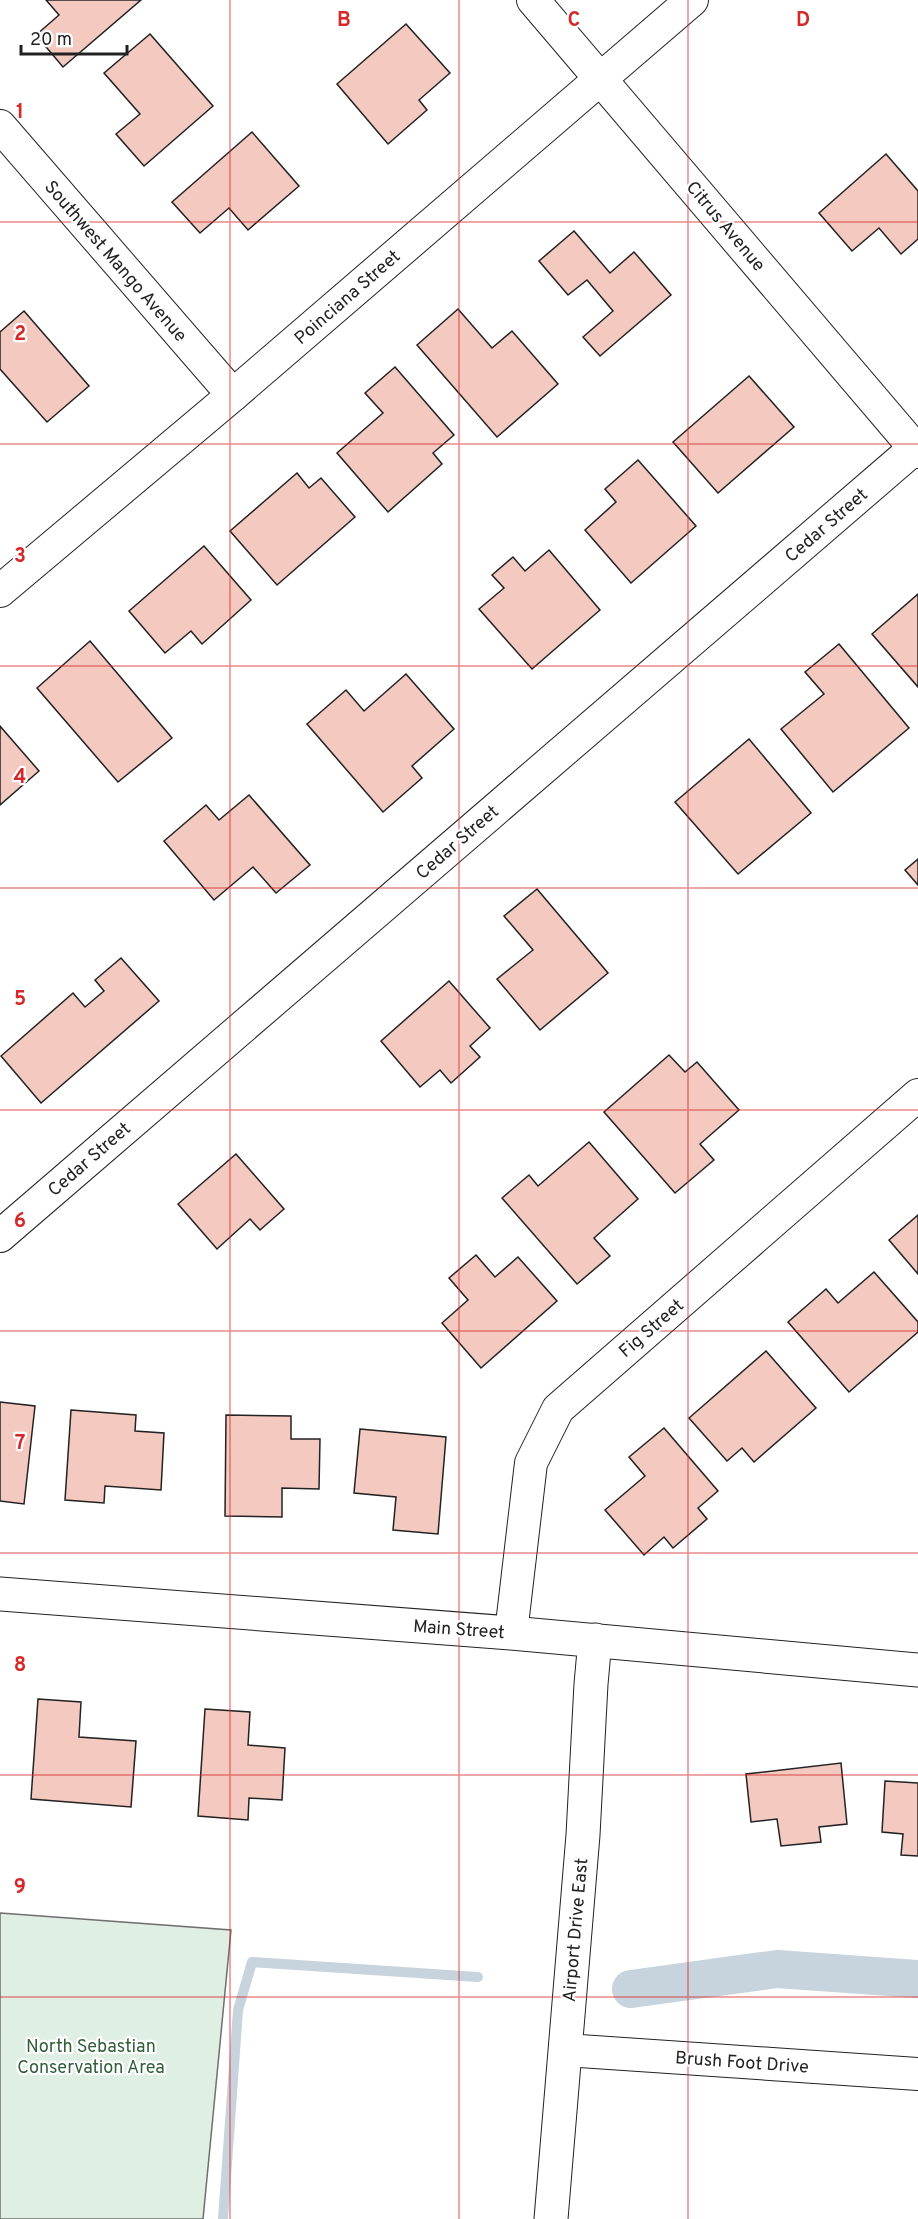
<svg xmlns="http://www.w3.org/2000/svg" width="918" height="2219" font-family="Overpass,sans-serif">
  <rect width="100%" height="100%" fill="#fff"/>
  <!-- green -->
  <polygon fill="#e0efe3" stroke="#6f6f6f" stroke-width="1.5" points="0,1913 231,1930 203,2219 0,2219"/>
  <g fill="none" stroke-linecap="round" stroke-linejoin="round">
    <!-- stream -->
    <polyline stroke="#c7d3dd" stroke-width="10" points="223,2219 238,2010 252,1962 478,1977"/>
    <!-- canal -->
    <polyline stroke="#c7d3dd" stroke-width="38" points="631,1989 777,1969 918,1979"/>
  </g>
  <!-- building -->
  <g fill="#f3c9c0" stroke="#222" stroke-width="1.5">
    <polygon points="46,0 141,0 63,67 36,35 59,15"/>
    <polygon points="406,24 450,73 419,100 427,110 388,144 337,84"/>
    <polygon points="150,34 213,106 144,166 116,134 140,114 104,73"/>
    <polygon points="252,132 299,186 248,230 229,208 200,233 172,202"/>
    <polygon points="886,154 918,191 918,239 901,254 879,228 852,251 819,213"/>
    <polygon points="574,231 610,273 634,252 671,295 600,356 583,337 613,311 587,280 568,295 539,261"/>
    <polygon points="458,309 492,348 512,331 558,384 497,437 417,345"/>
    <polygon points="24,311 89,386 47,422 0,369 0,332"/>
    <polygon points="395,367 454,435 433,453 442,464 388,512 337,453 383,413 365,393"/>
    <polygon points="749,376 794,427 718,493 673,442"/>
    <polygon points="638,460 696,526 631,583 585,530 616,502 605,489"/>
    <polygon points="297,473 309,488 321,478 355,517 277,585 230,531"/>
    <polygon points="204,546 251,600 202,644 191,631 165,653 129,611"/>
    <polygon points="549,550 600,610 532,669 479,609 504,588 492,575 513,557 525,571"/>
    <polygon points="918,594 918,687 872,634"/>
    <polygon points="90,641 172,738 118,782 37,688"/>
    <polygon points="839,644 909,728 833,792 781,729 824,694 805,672"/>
    <polygon points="406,674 454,729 412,766 422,778 383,812 307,724 346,690 364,711"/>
    <polygon points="0,726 39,771 0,805"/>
    <polygon points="749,739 811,813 738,874 675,802"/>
    <polygon points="249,795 310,865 276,893 253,867 214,900 164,841 206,805 219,820"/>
    <polygon points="918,859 918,885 905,870"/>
    <polygon points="537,889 608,973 540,1030 497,979 533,950 504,916"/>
    <polygon points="121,958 159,1001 41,1103 1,1056 73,993 85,1007 104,991 95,980"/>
    <polygon points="449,981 490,1028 470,1046 480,1057 451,1083 440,1070 420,1087 381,1041"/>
    <polygon points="669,1055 685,1072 697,1062 739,1110 700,1144 714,1160 675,1193 604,1112"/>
    <polygon points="589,1142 638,1199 594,1238 610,1256 577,1284 502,1198 529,1175 538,1186"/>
    <polygon points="236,1154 284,1209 260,1230 250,1219 217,1249 178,1204"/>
    <polygon points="918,1215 918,1274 889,1240"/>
    <polygon points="476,1255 495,1277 518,1257 557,1301 481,1368 442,1323 468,1300 449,1278"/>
    <polygon points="874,1272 918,1322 918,1332 849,1392 788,1322 826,1289 838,1303"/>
    <polygon points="766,1351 816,1408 754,1462 742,1448 727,1461 689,1418"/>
    <polygon points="0,1402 35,1406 24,1504 0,1501"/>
    <polygon points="71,1410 136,1415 135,1431 164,1433 161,1490 105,1486 104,1503 65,1500"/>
    <polygon points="226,1415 291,1416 291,1439 320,1439 319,1489 282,1488 282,1517 225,1516"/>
    <polygon points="664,1428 718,1491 698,1508 707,1519 673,1548 664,1537 644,1555 605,1510 645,1476 629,1457"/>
    <polygon points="360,1429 446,1437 438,1534 393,1530 396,1497 354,1493"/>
    <polygon points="38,1699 81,1702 79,1737 136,1741 131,1807 31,1799"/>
    <polygon points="205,1709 250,1712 248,1745 285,1748 282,1800 249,1798 248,1820 198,1816"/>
    <polygon points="841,1763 847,1824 819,1827 821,1842 781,1846 777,1819 751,1822 746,1774"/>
    <polygon points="885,1781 918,1783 918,1856 901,1855 903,1834 882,1832"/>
  </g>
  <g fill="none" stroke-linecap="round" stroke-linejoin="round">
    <defs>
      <g id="minor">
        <polyline points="533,0 918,452"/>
        <polyline points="0,126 233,395"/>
        <polyline points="0,591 233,395 692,0"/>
        <polyline points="0,1236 915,448"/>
        <polyline points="511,1633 531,1463 558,1409 918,1095"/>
        <polyline points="565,2050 918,2074"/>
      </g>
      <g id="tertiary">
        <polyline points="0,1594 511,1633 918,1670"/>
        <polyline points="551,2219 583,1835 591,1684 595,1640"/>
      </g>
    </defs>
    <!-- minor casing -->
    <use href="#minor" stroke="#222" stroke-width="34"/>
    <!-- tertiary casing -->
    <use href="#tertiary" stroke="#222" stroke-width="35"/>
    <!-- minor -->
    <use href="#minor" stroke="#fff" stroke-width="32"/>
    <!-- tertiary -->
    <use href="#tertiary" stroke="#fff" stroke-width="33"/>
  </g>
  <!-- grid -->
  <path fill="none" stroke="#d62828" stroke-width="1.5" stroke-opacity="0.55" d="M230,0V2219M459,0V2219M688,0V2219M0,222H918M0,444H918M0,666H918M0,888H918M0,1110H918M0,1331H918M0,1553H918M0,1775H918M0,1997H918"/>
  <g text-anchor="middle" stroke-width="4.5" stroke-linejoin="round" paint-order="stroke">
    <!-- street labels -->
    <g font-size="18" fill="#222" stroke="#fff">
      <text transform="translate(726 226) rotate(50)" y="6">Citrus Avenue</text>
      <text transform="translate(116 261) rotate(49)" y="6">Southwest Mango Avenue</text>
      <text transform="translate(347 297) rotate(-41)" y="6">Poinciana Street</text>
      <text transform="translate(826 525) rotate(-41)" y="6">Cedar Street</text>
      <text transform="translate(457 842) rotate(-41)" y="6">Cedar Street</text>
      <text transform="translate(89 1159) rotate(-41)" y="6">Cedar Street</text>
      <text transform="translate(651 1328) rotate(-41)" y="6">Fig Street</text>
      <text transform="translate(459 1629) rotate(4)" y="6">Main Street</text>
      <text transform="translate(575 1930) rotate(-85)" y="6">Airport Drive East</text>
      <text transform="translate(742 2062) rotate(4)" y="6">Brush Foot Drive</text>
    </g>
    <!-- park labels -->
    <g font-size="18" fill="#2f5e38" stroke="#fff">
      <text x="91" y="2052">North Sebastian<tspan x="91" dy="21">Conservation Area</tspan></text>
    </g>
  </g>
  <g font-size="20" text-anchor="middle" font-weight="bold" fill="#d62828" stroke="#fff" stroke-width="4.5" stroke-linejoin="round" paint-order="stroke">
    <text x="344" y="26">B</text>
    <text x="574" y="26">C</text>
    <text x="803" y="26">D</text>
    <text x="20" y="118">1</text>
    <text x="20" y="340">2</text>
    <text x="20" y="562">3</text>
    <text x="20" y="783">4</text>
    <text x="20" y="1005">5</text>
    <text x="20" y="1227">6</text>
    <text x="20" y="1449">7</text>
    <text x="20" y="1671">8</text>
    <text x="20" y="1893">9</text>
  </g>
  <!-- scale -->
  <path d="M21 45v9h106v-9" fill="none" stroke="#222222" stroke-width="3"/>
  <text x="30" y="45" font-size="18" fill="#222222" stroke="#ffffff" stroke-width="4.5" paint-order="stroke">20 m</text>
</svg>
